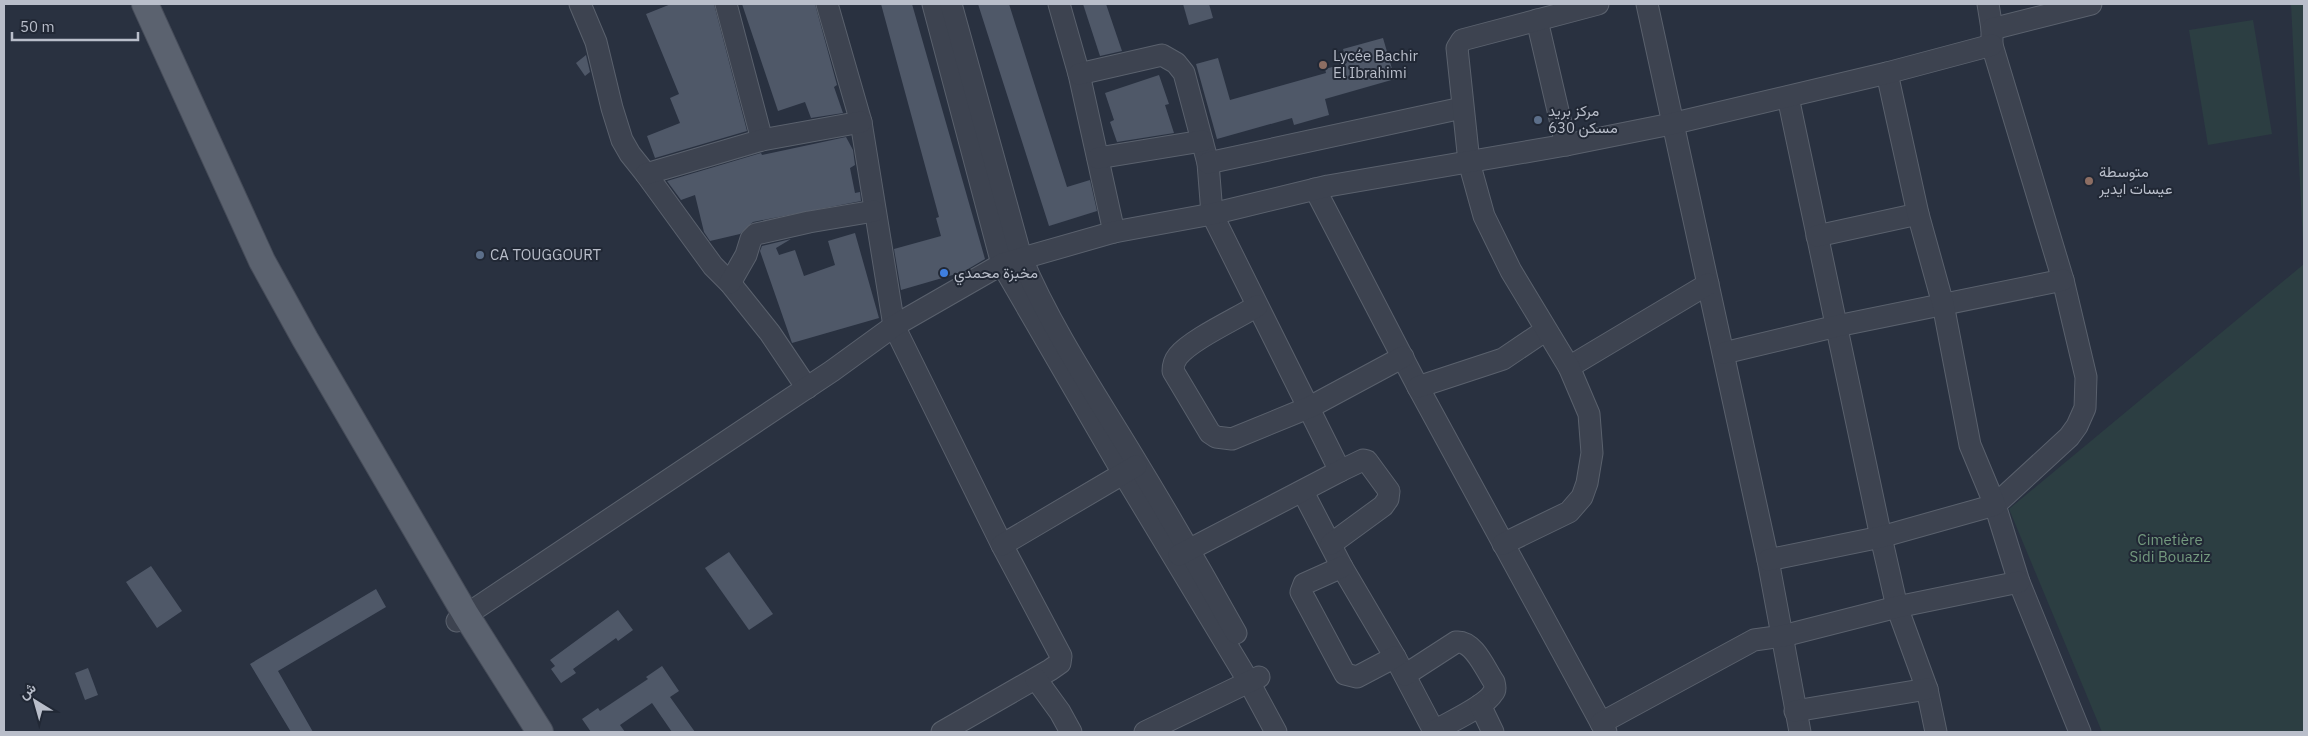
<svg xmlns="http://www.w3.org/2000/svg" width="2308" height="736" font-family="'IBM Plex Sans',Vazirmatn,sans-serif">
  <rect width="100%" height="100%" fill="#293140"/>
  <!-- green -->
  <g fill="#2c3e42">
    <polygon points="2291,4 2304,4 2304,263"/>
    <polygon points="2253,20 2272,134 2208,145 2189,30"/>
    <polygon points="2304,264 2304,732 2102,732 2009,509"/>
  </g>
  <!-- building -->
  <g fill="#4f5868">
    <polygon points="671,4 714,4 747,131 655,158 647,136 680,123 670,98 679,94 646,14"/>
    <polygon points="742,4 815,4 837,85 834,87 843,113 811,118 805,102 778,111"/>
    <polygon points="881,4 912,4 985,259 963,272 901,290 894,249 941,236 936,218 939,217"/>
    <polygon points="978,4 1009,4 1067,187 1090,180 1097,211 1049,226"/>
    <polygon points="1083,4 1106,4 1122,51 1100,56"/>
    <polygon points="1183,4 1209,4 1213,18 1189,25"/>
    <polygon points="1383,38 1395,79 1325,99 1329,115 1294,125 1292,118 1217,139 1196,64 1218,58 1230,100 1326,73 1325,69 1347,63 1343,49"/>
    <polygon points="586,55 590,72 585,76 576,63"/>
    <polygon points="1159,75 1169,104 1165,105 1174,133 1117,142 1110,122 1114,120 1105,93"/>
    <polygon points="846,137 853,150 855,165 850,168 855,193 860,192 861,201 753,222 740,234 710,241 704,232 695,195 681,200 667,181 761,153 762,155"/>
    <polygon points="855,233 879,318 792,343 760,251 762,246 791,239 776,248 779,255 795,250 804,276 835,265 828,241"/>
    <polygon points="729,552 773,614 749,630 705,568"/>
    <polygon points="151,566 182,611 157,628 126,582"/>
    <polygon points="376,589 386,607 278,671 313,732 291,732 250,664"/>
    <polygon points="618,610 633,630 618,641 616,638 573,669 576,673 561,683 551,669 555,666 550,660"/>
    <polygon points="662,666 679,691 670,697 695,732 672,732 652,703 620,725 625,732 591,732 582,719 598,708 600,711 648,679 646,677"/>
    <polygon points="88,668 98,695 85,700 75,673"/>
  </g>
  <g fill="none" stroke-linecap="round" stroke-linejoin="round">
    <defs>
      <g id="minor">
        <polyline points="580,4 596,42 612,108 622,140 630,154 646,174 713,266 730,283 770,333 807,388"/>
        <polyline points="726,4 762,140"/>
        <polyline points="827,4 861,122 894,326 1002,545 1061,656 1060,663 1050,670 942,732"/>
        <polyline points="933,4 1002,264 1123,473 1249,682 1276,732"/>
        <path d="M951,4L1021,257C1050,326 1092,389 1131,453C1167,512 1202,572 1236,633"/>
        <polyline points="1059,4 1079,74 1114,232"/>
        <polyline points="1647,4 1768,560 1800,732"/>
        <polyline points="1988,4 1992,29 1992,45 2063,280 2086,377 2085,408 2077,426 2069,437 1995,505 2019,582 2080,732"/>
        <polyline points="1537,20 1566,145"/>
        <polyline points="1992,29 2091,4"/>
        <polyline points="1079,74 1162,55 1176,63 1184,73 1208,163 1212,214 1340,471"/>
        <polyline points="1788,97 1881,537 1897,607 1927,689 1936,732"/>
        <polyline points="1098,158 1202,141"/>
        <polyline points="1208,163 1462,108"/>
        <polyline points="646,174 762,140 861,122"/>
        <polyline points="1315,189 1418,387 1606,732"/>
        <polyline points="1817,236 1918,214"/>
        <polyline points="730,283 746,255 751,239 756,234 809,222 874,211"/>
        <path d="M1257,306C1236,319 1192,339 1178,356C1174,361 1173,365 1173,371L1210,433L1216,437L1232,439L1310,407L1403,357"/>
        <polyline points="1724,353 1837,326 2063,280"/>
        <polyline points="1569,367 1708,284"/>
        <polyline points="1418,387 1503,359 1546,330"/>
        <polyline points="1303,492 1342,567 1395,657 1434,731"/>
        <polyline points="1503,544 1569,512 1582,497 1587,483 1592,453 1589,414 1569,367 1511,271 1484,216 1469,162 1457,48 1462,40 1598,4"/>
        <polyline points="1002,545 1136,466"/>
        <polyline points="1179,555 1340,471 1363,460 1367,461 1389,491 1388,499 1383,506 1331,544"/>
        <polyline points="1768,560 1881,537 1995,505 1970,445 1943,304 1918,214 1887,73"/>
        <polyline points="1342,567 1304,584 1301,592 1345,674 1357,677 1395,657"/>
        <polyline points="457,621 832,371 894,326 1002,264 1114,232 1212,214 1328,186 1566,145 1671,124 1887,73 1992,45"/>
        <path d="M1405,675L1456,642C1474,640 1485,669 1494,682C1495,686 1496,690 1493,693C1485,707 1447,723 1433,732"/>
        <polyline points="1036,679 1060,712 1071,732"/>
        <polyline points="1480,705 1493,732"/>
        <polyline points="1795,711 1927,689"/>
        <polyline points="1601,723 1754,640 1783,636 1897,607 2019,582"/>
        <polyline points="1145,732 1259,677"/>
      </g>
      <polyline id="major" points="145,4 262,261 305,339 466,615 540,732"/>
    </defs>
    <!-- minor casing -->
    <use href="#minor" stroke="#5a616d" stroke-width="23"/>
    <!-- major casing -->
    <use href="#major" stroke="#464c59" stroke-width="28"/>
    <!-- minor -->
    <use href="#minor" stroke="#3d4350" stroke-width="21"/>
    <!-- major -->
    <use href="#major" stroke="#5b626f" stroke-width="26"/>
  </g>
  <!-- markers -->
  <g fill="#8d6e63" stroke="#212835" stroke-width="2">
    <circle cx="1323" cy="65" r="5"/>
    <circle cx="2089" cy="181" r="5"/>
  </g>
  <g fill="#5c6f8a" stroke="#212835" stroke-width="2">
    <circle cx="1538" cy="120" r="5"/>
    <circle cx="480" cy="255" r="5"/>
  </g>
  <circle fill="#3f7fe0" stroke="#212835" stroke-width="2" cx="944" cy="273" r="5"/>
  <g text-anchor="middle" stroke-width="4" stroke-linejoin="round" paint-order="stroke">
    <!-- poi labels -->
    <g font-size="15" fill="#b9beca" stroke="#212835" text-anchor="start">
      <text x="1333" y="61">Lycée Bachir<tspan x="1333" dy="17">El Ibrahimi</tspan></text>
      <text x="1548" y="116">مركز بريد<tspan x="1548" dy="17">630 مسكن</tspan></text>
      <text x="2099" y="177">متوسطة<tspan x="2099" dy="17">عيسات ايدير</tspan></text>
      <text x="490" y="260">CA TOUGGOURT</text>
      <text x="954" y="278">مخبزة محمدي</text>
    </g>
    <!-- park labels -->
    <g font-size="15" fill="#73997e" stroke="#212835">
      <text x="2170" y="545">Cimetière<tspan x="2170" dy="17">Sidi Bouaziz</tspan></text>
    </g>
  </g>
  <!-- border -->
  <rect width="2308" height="736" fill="none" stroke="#b9beca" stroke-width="10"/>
  <!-- north arrow -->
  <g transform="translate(35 701) rotate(323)" stroke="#212835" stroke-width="4" paint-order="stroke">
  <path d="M0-4L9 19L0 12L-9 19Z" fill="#b9beca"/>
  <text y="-8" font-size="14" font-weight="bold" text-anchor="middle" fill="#b9beca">ش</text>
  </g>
  <!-- scale -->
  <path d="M12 32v8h126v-8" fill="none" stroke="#b9beca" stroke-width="2.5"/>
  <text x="20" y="32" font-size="15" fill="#b9beca" stroke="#212835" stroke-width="4" paint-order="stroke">50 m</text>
</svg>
